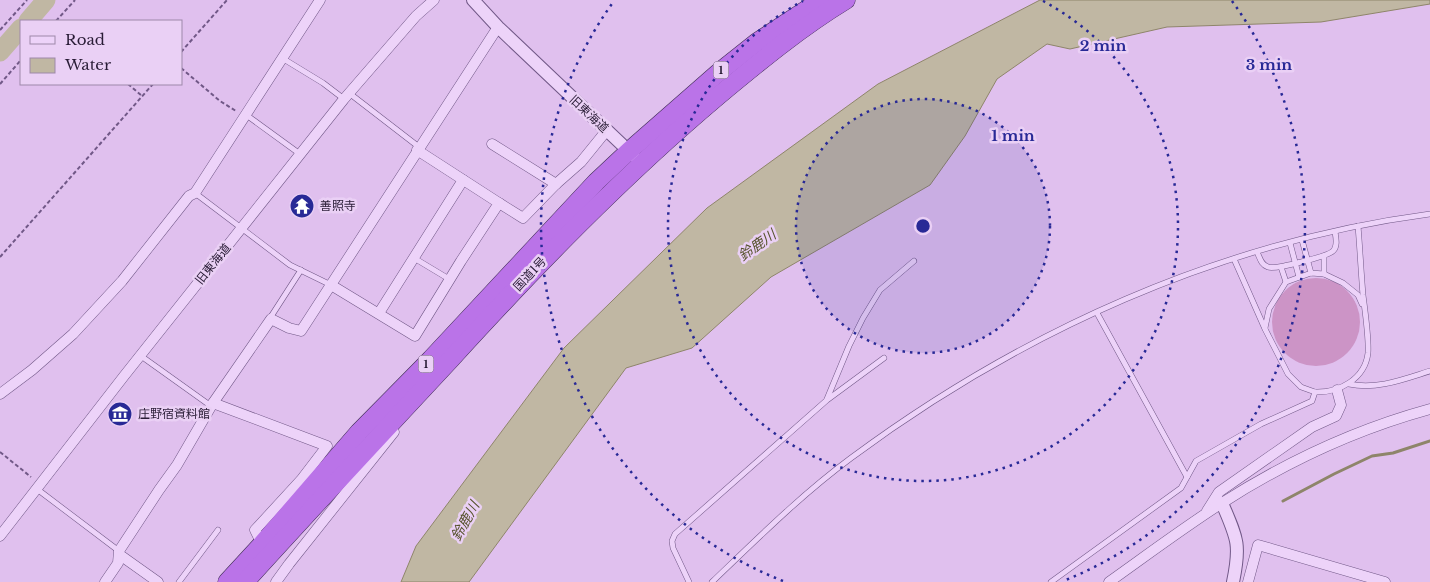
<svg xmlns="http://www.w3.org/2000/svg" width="1430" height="582" font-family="'Libre Baskerville','Noto Sans JP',serif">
  <rect width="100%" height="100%" fill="#e0c0ee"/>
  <!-- green -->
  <circle fill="#cc94c6" cx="1316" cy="322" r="44"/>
  <!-- water -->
  <polygon fill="#c0b7a3" stroke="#8e856a" points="1040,0 1430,0 1430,4 1321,22 1167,27 1070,49 1047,44 997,79 965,136 930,185 771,277 692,348 626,368 469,582 401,582 416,546 564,348 707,208 878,84"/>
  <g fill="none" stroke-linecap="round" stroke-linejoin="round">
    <!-- stream -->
    <polyline stroke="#8e856a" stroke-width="3" points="1283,501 1334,474 1372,456 1393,453 1430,441"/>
    <!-- river -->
    <g stroke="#c0b7a3" stroke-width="19">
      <polyline points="28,21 46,0"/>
      <polyline points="0,52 21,28"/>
    </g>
    <defs>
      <g id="service">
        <polyline points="282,58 323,83 344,99"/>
        <polyline points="349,93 419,147"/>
        <polyline points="245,114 300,154"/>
        <polyline points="195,193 290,265 331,285"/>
        <polyline points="1302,240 1311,273"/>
        <polyline points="1290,243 1299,277"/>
        <path d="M1257,252C1260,258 1261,265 1268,267C1275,270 1328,256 1333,251C1338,246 1336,238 1335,232"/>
        <polyline points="1324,256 1324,274"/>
        <polyline points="414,258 449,279"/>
        <polyline points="1234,259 1265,329 1288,374 1301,387 1315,392"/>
        <polyline points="1281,267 1286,282"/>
        <polyline points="1097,313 1187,477"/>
        <polyline points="271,319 272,315 301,270"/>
        <polyline points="1265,328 1269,309 1286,282 1311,273 1324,274 1343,283 1358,295 1362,304"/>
        <polyline points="141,356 211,406"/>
        <path d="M1349,384C1377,390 1404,379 1430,371"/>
        <polyline points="827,399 849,346 863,318 880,290 914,261"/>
        <polyline points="37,489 119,551"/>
        <polyline points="179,582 218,530"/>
        <polyline points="689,582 673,548 672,541 675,534 827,400 884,358"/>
        <path d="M712,582C757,539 801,495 851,458C1021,332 1219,242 1430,214"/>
        <path d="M1051,582L1181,488L1196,461L1261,424L1312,401L1315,392C1339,393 1365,379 1368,353C1369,338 1365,311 1363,295C1361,272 1360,249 1358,226"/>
      </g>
      <g id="minor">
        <polyline points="492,144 556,184"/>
        <polyline points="499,203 523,218 556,184 581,162 607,130"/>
        <polyline points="331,285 415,336 461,261 499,203 417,150"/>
        <polyline points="379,313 463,180"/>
        <polyline points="0,394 32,370 73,334 122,281 189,196 195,193 320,0"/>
        <polyline points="213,403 271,319 289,328 301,331 498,27"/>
        <polyline points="1207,511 1219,492 1312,427 1336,416 1341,405 1337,390"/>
        <polyline points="0,536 124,376 344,99 416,16 434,0"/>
        <polyline points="120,555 158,582"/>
        <polyline points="105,582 118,563 119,551 159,490 177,465 213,403 327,446 301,480 255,530 262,544"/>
        <polyline points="276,582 289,564 394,432"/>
        <path d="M1109,582C1147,555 1183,528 1222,503C1286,462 1357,429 1430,409"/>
        <polyline points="1248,582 1258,545 1385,582"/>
      </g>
      <g id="tertiary">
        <polyline points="473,0 498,27 634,156"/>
        <path d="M1222,503C1237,538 1241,544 1233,582"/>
      </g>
      <g id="trunk">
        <polyline points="227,582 262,544 359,432 431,359 596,182 629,151 718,73 757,42 821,0"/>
        <path d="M245,582C313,507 382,433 451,359C535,267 622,177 718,96C759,62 800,28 846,0"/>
      </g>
    </defs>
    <!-- service casing -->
    <use href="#service" stroke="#715887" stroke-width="6"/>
    <!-- minor casing -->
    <use href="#minor" stroke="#715887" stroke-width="11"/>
    <!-- tertiary casing -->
    <use href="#tertiary" stroke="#715887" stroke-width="14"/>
    <!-- trunk casing -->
    <use href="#trunk" stroke="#3f2c54" stroke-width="19"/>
    <!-- path -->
    <g stroke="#715887" stroke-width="2" stroke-dasharray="4 2.5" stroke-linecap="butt">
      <polyline points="56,21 75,0"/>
      <polyline points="0,30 27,0"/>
      <polyline points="181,52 227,0"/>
      <polyline points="181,68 220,101 236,111"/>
      <polyline points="0,84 21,60"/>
      <polyline points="128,84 142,96"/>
      <polyline points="0,257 153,84"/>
      <polyline points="0,452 31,477"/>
    </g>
    <!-- service -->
    <use href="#service" stroke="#edd3f9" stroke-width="5"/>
    <!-- minor -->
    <use href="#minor" stroke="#edd3f9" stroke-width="10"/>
    <!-- tertiary -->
    <use href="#tertiary" stroke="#edd3f9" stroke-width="12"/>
    <!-- trunk -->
    <use href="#trunk" stroke="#ba73e8" stroke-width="18"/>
  </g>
  <!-- distance rings -->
  <circle cx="923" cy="226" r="127" fill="#282996" fill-opacity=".12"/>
  <g fill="none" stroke="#282996" stroke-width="2.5" stroke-dasharray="2.5 5">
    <circle cx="923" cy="226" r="127"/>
    <path d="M1043 1A255 255 0 1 1 803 1"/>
    <path d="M783 581A382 382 0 0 1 614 1M1232 1A382 382 0 0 1 1063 581"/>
  </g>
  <!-- icons -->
  <defs>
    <symbol id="temple-disc" viewBox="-11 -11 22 22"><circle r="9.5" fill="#282996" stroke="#ead0f5"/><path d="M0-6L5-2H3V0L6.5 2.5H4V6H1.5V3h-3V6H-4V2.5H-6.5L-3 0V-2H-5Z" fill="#fff"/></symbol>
    <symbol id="museum-disc" viewBox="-11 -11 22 22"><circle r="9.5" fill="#282996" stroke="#ead0f5"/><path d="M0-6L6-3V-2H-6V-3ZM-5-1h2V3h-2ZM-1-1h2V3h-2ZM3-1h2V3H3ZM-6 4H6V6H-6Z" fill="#fff"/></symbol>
  </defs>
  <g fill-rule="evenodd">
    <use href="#temple-disc" x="288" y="192" width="28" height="28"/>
    <use href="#museum-disc" x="106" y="400" width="28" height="28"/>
  </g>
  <g text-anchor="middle" stroke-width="5" stroke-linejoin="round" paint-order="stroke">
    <!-- shield labels -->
    <g fill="#ead0f5" stroke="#63526f" stroke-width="1">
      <rect x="713.5" y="61.5" width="15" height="17" rx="4"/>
      <rect x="418.5" y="355.5" width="15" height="17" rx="4"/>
    </g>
    <g font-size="11" font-weight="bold" fill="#291c36">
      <text x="721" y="74">1</text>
      <text x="426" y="368">1</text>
    </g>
    <!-- street labels -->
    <g font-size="12" fill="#291c36" stroke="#ead0f5">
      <text transform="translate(589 114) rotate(43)" y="4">旧東海道</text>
      <text transform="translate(213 264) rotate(-51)" y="4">旧東海道</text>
      <text transform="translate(530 274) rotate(-47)" y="4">国道1号</text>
    </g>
    <!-- poi labels -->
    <g font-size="12" fill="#291c36" stroke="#ead0f5" text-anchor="start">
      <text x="320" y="210">善照寺</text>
      <text x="138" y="418">庄野宿資料館</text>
    </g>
    <!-- water labels -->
    <g font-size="14" font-style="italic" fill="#56532c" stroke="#ead0f5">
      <text transform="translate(757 245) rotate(-35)" y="5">鈴鹿川</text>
      <text transform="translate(465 521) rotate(-61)" y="5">鈴鹿川</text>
    </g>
  </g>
  <circle cx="923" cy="226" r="8" fill="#282996" stroke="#ead0f5" stroke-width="2.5"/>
  <g font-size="15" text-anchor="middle" font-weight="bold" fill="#282996" stroke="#ead0f5" stroke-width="5" stroke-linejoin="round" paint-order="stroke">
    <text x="1103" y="51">2 min</text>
    <text x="1269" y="70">3 min</text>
    <text x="1013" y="141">1 min</text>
  </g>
  <!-- legend -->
  <rect x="20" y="20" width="162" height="65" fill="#ead0f5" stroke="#9d88a9"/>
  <rect x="30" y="36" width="25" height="8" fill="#edd3f9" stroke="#9d88a9"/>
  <text x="65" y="45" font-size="15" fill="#291c36">Road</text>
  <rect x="30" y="58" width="25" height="15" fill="#c0b7a3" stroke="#9d88a9"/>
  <text x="65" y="70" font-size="15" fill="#291c36">Water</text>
</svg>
